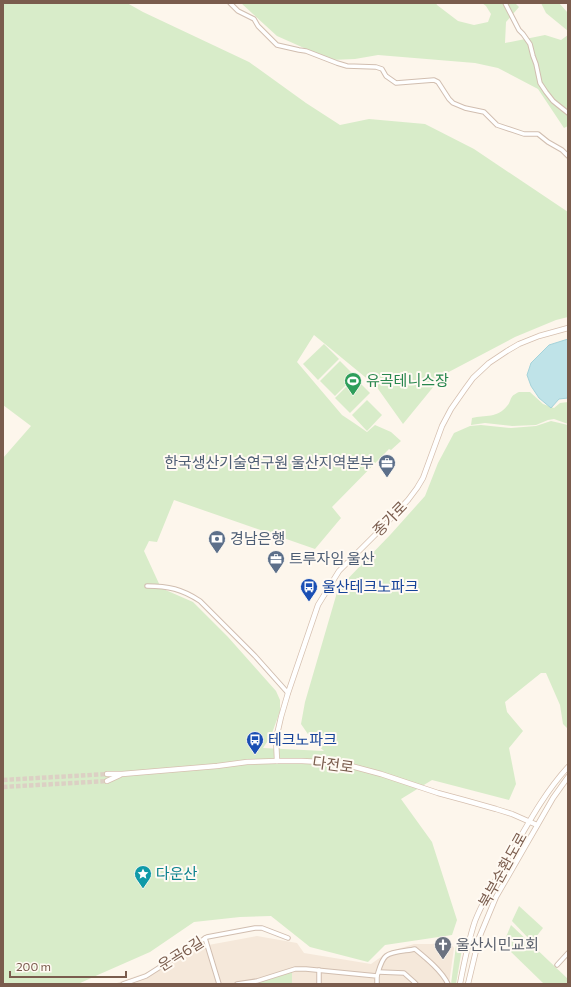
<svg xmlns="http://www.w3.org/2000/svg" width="571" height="987" font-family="Commissioner,'Noto Sans KR',sans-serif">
  <rect width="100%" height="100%" fill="#fdf6ec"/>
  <!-- residential -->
  <polygon fill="#f5e8da" points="257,936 297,943 304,953 371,964 388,952 414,944 431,944 449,942 454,948 449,984 114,984 145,973 203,946"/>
  <!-- green -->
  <g fill="#d8ecc9">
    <polygon points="3,3 127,3 143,12 249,62 306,103 340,125 369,119 425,124 474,149 568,212 568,317 556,320 515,337 443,375 403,424 376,386 314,335 297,362 342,415 354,423 367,432 375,425 391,432 401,441 391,450 389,449 332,507 341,518 315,549 174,500 157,542 149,541 144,551 161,588 193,602 228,637 276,691 280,700 280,711 271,736 263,748 324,751 312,740 301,724 305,702 338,589 391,534 425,496 438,463 454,433 470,426 481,425 511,428 536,426 551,421 568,425 568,729 563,724 560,705 546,673 541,673 505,702 507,712 523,731 509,748 516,784 509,800 432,780 401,799 432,842 457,920 452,935 385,945 368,962 310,947 271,916 240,917 194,922 150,952 100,974 78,984 3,984 3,458 31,426 3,405"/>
    <polygon points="241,3 436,3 437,5 458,21 474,25 488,22 491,14 486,6 482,3 515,3 519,7 506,22 505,43 545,35 561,40 568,35 568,126 564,128 538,89 498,68 475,63 378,55 355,59 331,60 277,36"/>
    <polygon points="541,3 559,3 568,13 568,31 546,13"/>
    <polygon points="324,344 339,359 318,380 303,364"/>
    <polygon points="340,361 355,376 335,396 320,381"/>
    <polygon points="355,378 370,393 350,413 335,398"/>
    <path d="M519,392H530L543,404L554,408L560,403L568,402V424L554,419L548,420L536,425L512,426L485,423L471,425L472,418C485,415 498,418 507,406C513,399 508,397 519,392Z"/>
    <polygon points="367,400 382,415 367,431 352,415"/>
    <polygon points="519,906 543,928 532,942 512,921"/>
    <polygon points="511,925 568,979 568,984 544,984 503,944"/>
    <polygon points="463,943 456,984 451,984 456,946"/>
    <polygon points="292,971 292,984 250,984 249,982"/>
  </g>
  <!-- water -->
  <polygon fill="#bfe3e8" stroke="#a5d3da" points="568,339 568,398 559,399 551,408 539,398 531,386 527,375 531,363 549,345"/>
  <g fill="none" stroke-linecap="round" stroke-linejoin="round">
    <!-- secondary-tunnel -->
    <g stroke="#dcd0c4" stroke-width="4.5" stroke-dasharray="4.5 2" stroke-linecap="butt">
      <polyline points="3,780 107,774"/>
      <polyline points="3,787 107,781"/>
    </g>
    <defs>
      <g id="minor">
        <polyline points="230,3 238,11 254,19 258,26 277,45 299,50 306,51 337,63 347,66 376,67 382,69 386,76 396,83 434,80 438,82 449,99 453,103 465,108 484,112 497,125 524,134 538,134 548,142 562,150 568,156"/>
        <polyline points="505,3 519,30 523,34 530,44 533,56 536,64 540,83 546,92 553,101 568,113"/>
        <path d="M147,586C168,586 182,589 200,601L255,656L288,693"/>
        <polyline points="205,938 219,984"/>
        <polyline points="557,965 568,953"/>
        <polyline points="319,970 319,984"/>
        <polyline points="379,972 404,973 413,981 416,984"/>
        <path d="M377,976C379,970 381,960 386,956C392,951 407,951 415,949C426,958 442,971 448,984"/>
        <polyline points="123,984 146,976 207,937 255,928 262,928 288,938"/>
        <polyline points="237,984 257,981 295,969 306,969 377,976 377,984"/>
      </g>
      <g id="secondary">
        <polyline points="277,761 276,739 281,717 288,693 318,605 339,571 381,529 408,500 417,488 423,478 442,426 451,409 465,389 473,378 489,363 507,351 519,344 539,336 568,328"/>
        <polyline points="107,774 122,774 217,766 247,762 277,761 302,761 340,763 381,774 438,793 464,800 496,809 512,814 537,825"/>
        <polyline points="107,781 120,775"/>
        <path d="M460,984C464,963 468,942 475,921C485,896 500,872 514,848C530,820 546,791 568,767"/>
        <polyline points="468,984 479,938 496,897 553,798 568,777"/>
      </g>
    </defs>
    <!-- minor casing -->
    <use href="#minor" stroke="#d1beb0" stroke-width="5.5"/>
    <!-- secondary casing -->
    <use href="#secondary" stroke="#d6c0b0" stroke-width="6"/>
    <!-- minor -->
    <use href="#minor" stroke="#fff" stroke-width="3.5"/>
    <!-- secondary -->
    <use href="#secondary" stroke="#fff" stroke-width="4.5"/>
  </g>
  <!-- icons -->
  <defs>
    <symbol id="stadium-pin" viewBox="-11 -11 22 30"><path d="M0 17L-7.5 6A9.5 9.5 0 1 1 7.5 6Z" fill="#2e9e5b" stroke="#fffaf3"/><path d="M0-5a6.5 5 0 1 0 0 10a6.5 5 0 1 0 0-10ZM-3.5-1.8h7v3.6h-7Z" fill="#fff"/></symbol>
    <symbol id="office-pin" viewBox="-11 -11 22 30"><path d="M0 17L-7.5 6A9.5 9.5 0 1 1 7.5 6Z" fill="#5c6f8a" stroke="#fffaf3"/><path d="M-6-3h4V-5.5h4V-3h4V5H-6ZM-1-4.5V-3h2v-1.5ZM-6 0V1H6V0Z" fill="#fff"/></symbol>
    <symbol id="bank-pin" viewBox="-11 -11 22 30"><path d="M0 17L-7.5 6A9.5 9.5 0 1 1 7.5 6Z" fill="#5c6f8a" stroke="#fffaf3"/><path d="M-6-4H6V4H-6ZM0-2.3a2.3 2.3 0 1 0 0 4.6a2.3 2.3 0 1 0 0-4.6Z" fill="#fff"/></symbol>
    <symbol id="bus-pin" viewBox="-11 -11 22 30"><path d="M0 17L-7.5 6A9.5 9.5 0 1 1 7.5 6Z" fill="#1a4fb4" stroke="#fffaf3"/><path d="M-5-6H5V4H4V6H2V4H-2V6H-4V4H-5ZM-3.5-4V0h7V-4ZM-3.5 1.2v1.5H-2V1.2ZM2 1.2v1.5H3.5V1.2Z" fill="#fff"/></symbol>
    <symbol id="sight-pin" viewBox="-11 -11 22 30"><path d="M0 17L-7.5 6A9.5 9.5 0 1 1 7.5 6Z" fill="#0f9aa8" stroke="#fffaf3"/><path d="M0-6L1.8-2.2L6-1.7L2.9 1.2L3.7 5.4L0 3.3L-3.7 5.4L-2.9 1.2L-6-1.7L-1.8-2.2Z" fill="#fff"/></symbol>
    <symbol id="church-pin" viewBox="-11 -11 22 30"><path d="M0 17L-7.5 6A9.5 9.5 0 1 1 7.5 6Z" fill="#6b7280" stroke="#fffaf3"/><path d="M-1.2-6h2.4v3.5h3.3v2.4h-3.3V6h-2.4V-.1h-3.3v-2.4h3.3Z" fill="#fff"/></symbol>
  </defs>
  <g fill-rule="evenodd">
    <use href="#stadium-pin" x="343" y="371" width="20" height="27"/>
    <use href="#office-pin" x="377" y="453" width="20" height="27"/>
    <use href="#bank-pin" x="207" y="529" width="20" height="27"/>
    <use href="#office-pin" x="266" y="549" width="20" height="27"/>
    <use href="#bus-pin" x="299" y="577" width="20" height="27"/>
    <use href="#bus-pin" x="245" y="730" width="20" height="27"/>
    <use href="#sight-pin" x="133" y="864" width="20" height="27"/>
    <use href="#church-pin" x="433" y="935" width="20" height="27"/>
  </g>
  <g text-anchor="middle" stroke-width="4" stroke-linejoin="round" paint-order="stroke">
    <!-- leisure labels -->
    <g font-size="15" fill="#27864d" stroke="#fffaf3" text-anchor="start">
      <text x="366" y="386">유곡테니스장</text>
    </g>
    <!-- service labels -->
    <g font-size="15" fill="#4e5e75" stroke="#fffaf3" text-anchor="start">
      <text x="374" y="468" text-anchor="end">한국생산기술연구원 울산지역본부</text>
      <text x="230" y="544">경남은행</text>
      <text x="289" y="564">트루자임 울산</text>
    </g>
    <!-- street labels -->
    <g font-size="15" fill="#7a5c4d" stroke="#fffaf3">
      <text transform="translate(390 519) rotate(-46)" y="5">종가로</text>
      <text transform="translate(333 765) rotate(8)" y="5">다전로</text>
      <text transform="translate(503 870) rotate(-61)" y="5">북부순환도로</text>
      <text transform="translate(181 954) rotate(-32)" y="5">운곡6길</text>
    </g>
    <!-- transit labels -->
    <g font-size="15" fill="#164399" stroke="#fffaf3" text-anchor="start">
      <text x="322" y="592">울산테크노파크</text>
      <text x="268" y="745">테크노파크</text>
    </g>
    <!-- culture labels -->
    <g font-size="15" fill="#0d838f" stroke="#fffaf3" text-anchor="start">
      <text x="156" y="879">다운산</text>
    </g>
    <!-- worship labels -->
    <g font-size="15" fill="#5b616d" stroke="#fffaf3" text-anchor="start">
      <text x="456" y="950">울산시민교회</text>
    </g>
  </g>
  <!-- border -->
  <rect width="571" height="987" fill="none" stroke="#7a5c4d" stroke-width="8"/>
  <!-- scale -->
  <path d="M10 971v6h116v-6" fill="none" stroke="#7a5c4d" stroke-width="2"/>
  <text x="16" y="971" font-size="12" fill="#7a5c4d" stroke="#fffaf3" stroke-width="3" paint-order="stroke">200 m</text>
</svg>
